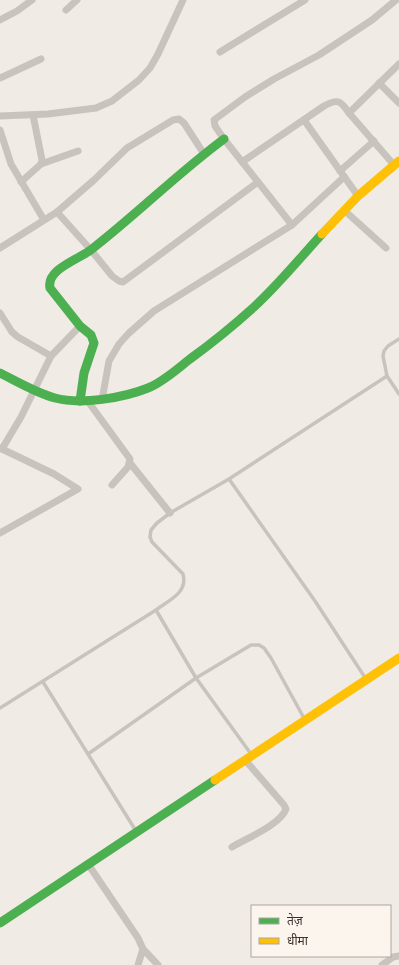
<svg xmlns="http://www.w3.org/2000/svg" width="399" height="965" font-family="'Archivo Narrow','Noto Sans Devanagari',sans-serif">
  <rect width="100%" height="100%" fill="#f0ebe5"/>
  <g fill="none" stroke-linecap="round" stroke-linejoin="round">
    <!-- lane -->
    <g stroke="#c9c3be" stroke-width="3.5">
      <polyline points="399,339 388,346 384,351 383,356 387,376 399,394"/>
      <polyline points="229,479 315,601 366,679"/>
      <polyline points="156,610 196,678 251,754"/>
      <polyline points="43,682 136,831"/>
      <path d="M0,708L156,610C169,600 188,593 183,574L152,542L150,537L151,530L157,523L170,513L229,479L387,376"/>
      <polyline points="88,754 196,678 251,645 259,645 264,648 271,658 305,720"/>
    </g>
    <!-- street -->
    <g stroke="#c9c3be" stroke-width="7">
      <polyline points="66,10 77,0"/>
      <polyline points="0,20 17,11 32,0"/>
      <polyline points="220,52 305,0"/>
      <polyline points="0,78 41,59"/>
      <polyline points="379,83 399,103"/>
      <polyline points="349,113 399,64"/>
      <polyline points="0,116 48,114 96,108 112,101 139,80 150,68 158,54 183,0"/>
      <polyline points="304,120 358,196"/>
      <polyline points="0,130 11,164 44,220"/>
      <path d="M242,162L324,106C338,98 341,101 349,113L394,165"/>
      <polyline points="41,164 78,151"/>
      <polyline points="340,171 374,141"/>
      <polyline points="21,182 41,164 42,160 33,115"/>
      <polyline points="345,211 386,248"/>
      <polyline points="57,212 91,250 112,276 119,281 123,282 258,182"/>
      <polyline points="292,225 224,139 215,126 214,120 245,97 274,79 319,55 372,20 396,0"/>
      <polyline points="0,248 57,212 94,180 127,148 173,120 179,119 184,123 204,154"/>
      <polyline points="0,313 12,332 18,337 51,356"/>
      <polyline points="87,400 130,459 128,467 112,485"/>
      <polyline points="102,400 109,361 119,344 129,333 154,311 292,225 344,177"/>
      <polyline points="0,448 54,474 78,489 0,533"/>
      <polyline points="2,449 21,417 51,356 80,326"/>
      <polyline points="130,463 170,513"/>
      <path d="M232,847C247,838 280,825 286,809L284,805L246,761"/>
      <polyline points="88,864 138,938 143,949 158,965"/>
      <polyline points="138,965 143,949"/>
      <polyline points="382,965 393,957 399,956"/>
    </g>
    <!-- fast -->
    <g stroke="#4caf50" stroke-width="9">
      <path d="M0,373C18,382 36,393 55,398C81,405 123,398 148,388C163,382 177,369 190,359C212,343 233,326 254,307C278,285 300,258 322,234"/>
      <path d="M80,401L84,373L94,343L91,335L80,326L50,288C46,269 80,259 92,249C137,214 178,173 224,139"/>
      <polyline points="0,923 215,780"/>
    </g>
    <!-- slow -->
    <g stroke="#ffc107" stroke-width="9">
      <polyline points="322,234 358,196 399,161"/>
      <polyline points="215,780 399,658"/>
    </g>
  </g>
  <!-- legend -->
  <rect x="251" y="905" width="140" height="52" fill="#fbf5ee" stroke="#aea6a0"/>
  <rect x="259" y="918" width="20" height="6" fill="#4caf50" stroke="#aea6a0"/>
  <text x="287" y="925" font-size="12" fill="#3b302b">तेज़</text>
  <rect x="259" y="938" width="20" height="6" fill="#ffc107" stroke="#aea6a0"/>
  <text x="287" y="945" font-size="12" fill="#3b302b">धीमा</text>
</svg>
